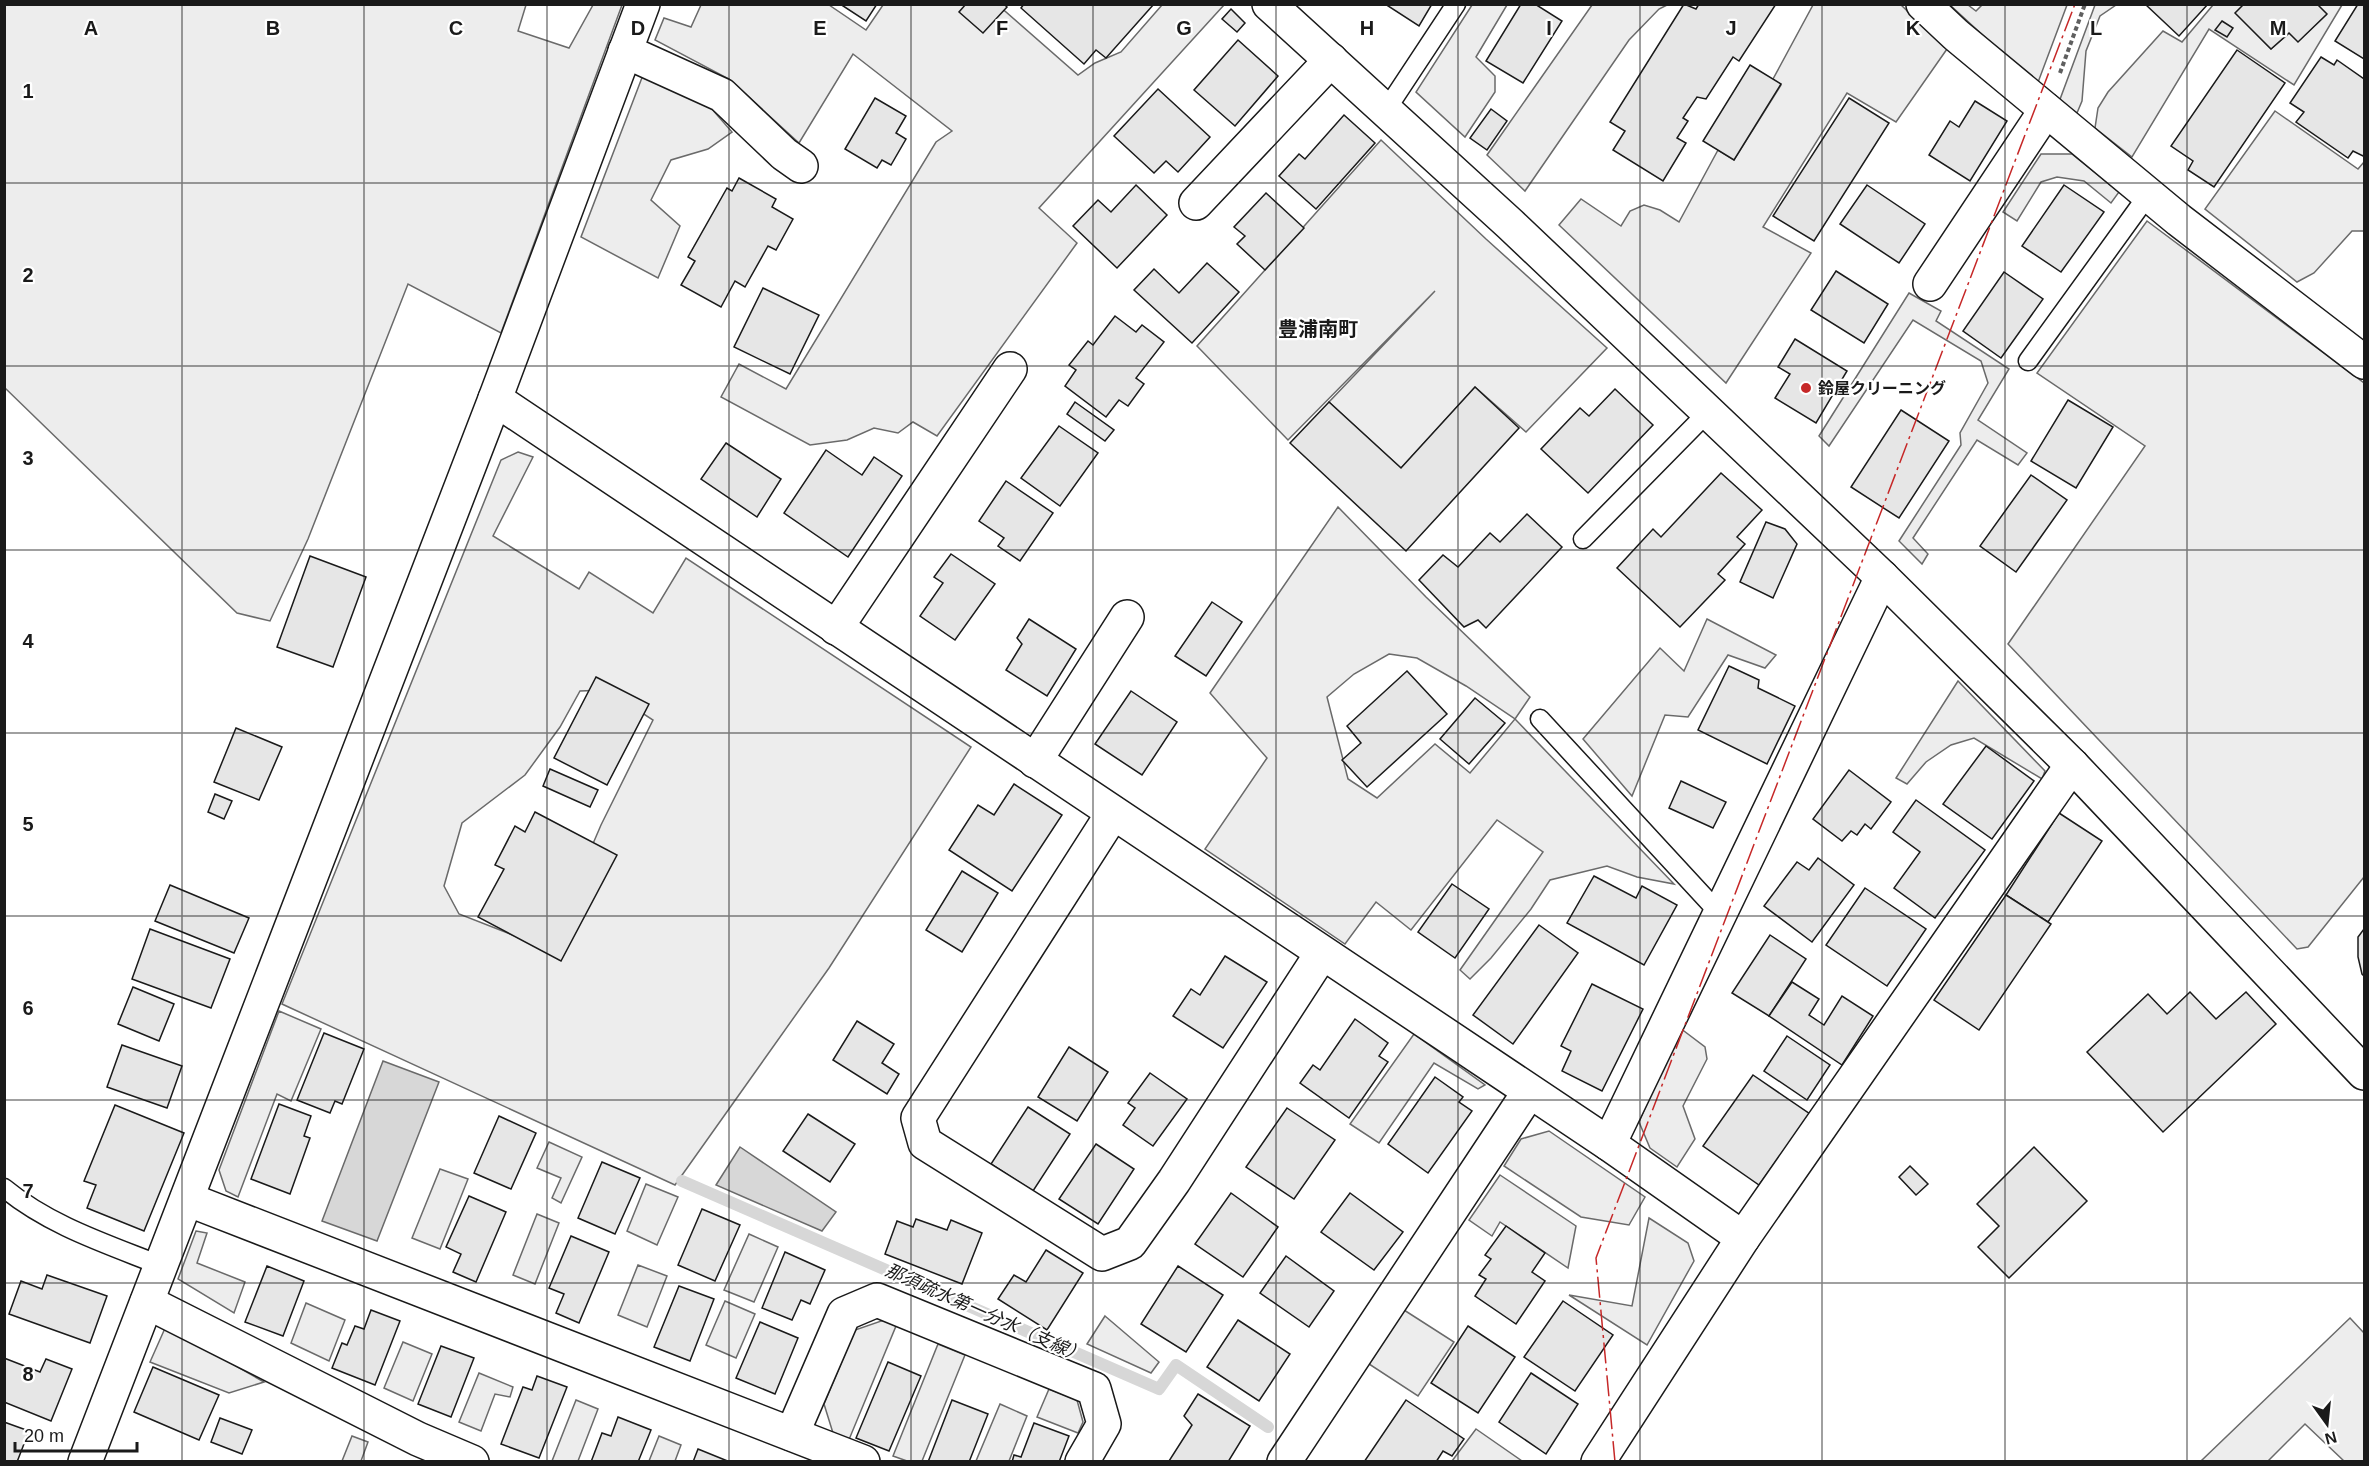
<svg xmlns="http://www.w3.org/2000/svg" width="2369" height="1466" font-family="Helvetica,'Noto Sans JP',sans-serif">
  <rect width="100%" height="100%" fill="#fff"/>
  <!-- built -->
  <g fill="#ededed" stroke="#6a6a6a" stroke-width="1.5" fill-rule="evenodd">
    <polygon points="4,5 526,5 518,31 569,48 593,5 622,5 501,333 408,284 308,539 270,621 237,613 5,388"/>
    <polygon points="701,5 829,5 866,30 883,5 998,5 1078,75 1095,63 1121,52 1162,5 1224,5 1039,208 1077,243 937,436 913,422 898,433 874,428 847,440 810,445 721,397 739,364 786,389 936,142 952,131 853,54 799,143 729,79 655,40 664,18 691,27"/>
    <polygon points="1472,5 1507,5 1476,57 1495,76 1495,92 1465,137 1416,92"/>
    <polygon points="1592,5 1667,5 1659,9 1629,40 1525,191 1487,155"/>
    <polygon points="1813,5 1901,5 1947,49 1896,122 1847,93 1763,227 1811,253 1726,383 1559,225 1581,199 1621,226 1630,211 1644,205 1660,210 1679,222 1718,150 1734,160 1781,85 1773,79"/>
    <polygon points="1950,5 1968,5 1976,11 1982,5 2067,5 2037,85"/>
    <polygon points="2095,5 2116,5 2100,16 2086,51 2082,101 2077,113 2059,102"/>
    <polygon points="2213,5 2244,5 2236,13 2271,49 2289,33 2298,41 2326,15 2317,5 2342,5 2294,85 2209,29 2132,157 2095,128 2098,108 2108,92 2163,31 2182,42"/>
    <polygon points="643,75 711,108 732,132 708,149 671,160 651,200 680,226 658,278 581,237"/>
    <polygon points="2275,111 2358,169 2364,162 2364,231 2352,231 2314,273 2297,282 2205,209"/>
    <polygon points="1381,140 1486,239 1607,348 1526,432 1475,387 1401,468 1329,402 1435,291 1288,440 1197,346"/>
    <polygon points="2041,154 2072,154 2119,192 2111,203 2084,181 2057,177 2041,182 2017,221 2003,212"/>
    <polygon points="2147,221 2364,383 2364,877 2308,947 2297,949 2008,644 2145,446 2037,373"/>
    <polygon points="1909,293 1941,311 1936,321 2009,369 1978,420 2027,453 2018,465 1977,440 1913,538 1928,554 1922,564 1899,541 1961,445 1960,433 1988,383 1981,361 1913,320 1829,446 1819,436"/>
    <path d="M518,452L533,457L493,536L579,589L589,572L653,613L686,558L971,747L829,968L675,1185L282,1004L501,460ZM607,690L653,720L601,825L552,939L518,937L459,914L444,886L462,823L525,775L560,727L580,691Z"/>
    <path d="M1338,507L1426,597L1530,697L1515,719L1674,884L1637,877L1607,866L1550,880L1531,909L1491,958L1470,979L1460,970L1543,852L1497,820L1411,930L1376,902L1345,944L1205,849L1267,758L1210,693ZM1389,654L1417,658L1466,686L1515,719L1470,773L1435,744L1377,798L1348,779L1327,697L1354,674Z"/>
    <polygon points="1707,619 1776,655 1765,668 1728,655 1688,717 1665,715 1632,796 1583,739 1660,648 1684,671"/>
    <polygon points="1958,681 2045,771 2042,779 1974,738 1951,745 1926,762 1907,784 1896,778"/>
    <polygon points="279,1011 321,1029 291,1101 277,1094 238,1197 226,1191 219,1170"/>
    <polygon points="1680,1028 1705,1047 1707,1059 1683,1106 1695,1139 1677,1167 1650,1148 1639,1122"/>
    <polygon points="1414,1034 1485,1085 1478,1089 1434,1063 1379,1143 1350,1124"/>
    <polygon points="1549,1131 1645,1197 1629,1225 1581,1217 1504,1166 1521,1139"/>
    <polygon points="549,1142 582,1157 561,1203 552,1198 561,1178 537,1168"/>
    <polygon points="440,1169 468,1179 440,1249 412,1238"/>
    <polygon points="1500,1175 1576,1226 1568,1268 1500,1222 1492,1236 1469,1220"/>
    <polygon points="646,1184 678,1197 657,1245 627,1231"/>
    <polygon points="537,1214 559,1223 535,1284 513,1275"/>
    <polygon points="1649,1218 1688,1243 1694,1261 1647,1345 1569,1295 1632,1306"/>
    <polygon points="196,1231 207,1233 197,1263 245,1282 234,1313 178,1279"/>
    <polygon points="749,1234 778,1247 754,1302 724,1290"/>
    <polygon points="638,1265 667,1276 647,1327 618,1315"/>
    <polygon points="725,1301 755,1314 736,1358 706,1345"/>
    <polygon points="306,1303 345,1320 329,1361 291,1343"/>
    <polygon points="1404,1310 1454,1342 1418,1396 1369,1364"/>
    <polygon points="1105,1316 1159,1362 1151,1373 1087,1344"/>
    <polygon points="2350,1318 2364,1333 2364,1461 2344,1461 2305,1424 2268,1461 2201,1461"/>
    <polygon points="884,1320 896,1326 848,1442 833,1433 824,1404 855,1330"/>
    <polygon points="166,1326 264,1382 229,1393 150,1362"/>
    <polygon points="403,1342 432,1354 413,1401 384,1388"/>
    <polygon points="938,1344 965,1355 922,1461 907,1461 893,1456"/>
    <polygon points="479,1373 513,1387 510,1397 495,1394 481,1431 459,1422"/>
    <polygon points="1049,1389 1077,1400 1083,1422 1078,1433 1037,1417"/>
    <polygon points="576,1400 598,1409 578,1461 552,1461"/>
    <polygon points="1000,1404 1027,1416 1009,1461 976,1461"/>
    <polygon points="1476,1429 1522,1461 1452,1461"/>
    <polygon points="352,1436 368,1442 361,1461 342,1461"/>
    <polygon points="659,1436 681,1445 675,1461 649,1461"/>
  </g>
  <!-- water -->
  <g fill="#d7d7d7" stroke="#6a6a6a" stroke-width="1.5">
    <polygon points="383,1061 439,1082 377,1241 322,1221"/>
    <polygon points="740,1147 836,1212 822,1231 716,1185"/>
  </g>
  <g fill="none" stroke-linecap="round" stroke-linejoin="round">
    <!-- stream -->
    <polyline stroke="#d7d7d7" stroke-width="12" points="682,1181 1159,1389 1176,1365 1268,1427"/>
  </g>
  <!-- building -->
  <g fill="#e6e6e6" stroke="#1a1a1a" stroke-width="1.5">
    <polygon points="840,4 877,4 866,21"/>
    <polygon points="966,4 1004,4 1007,7 983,33 959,12"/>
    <polygon points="1024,4 1154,4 1106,58 1096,50 1084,64 1021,8"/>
    <polygon points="1385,4 1432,4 1419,26"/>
    <polygon points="1521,4 1535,4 1562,21 1523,83 1486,61"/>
    <polygon points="1684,4 1696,9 1699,4 1776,4 1739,61 1733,57 1706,99 1697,97 1683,118 1688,121 1677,138 1686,143 1663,181 1613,150 1625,131 1610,122"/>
    <polygon points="2145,4 2208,4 2179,36"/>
    <polygon points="2244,4 2317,4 2327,14 2298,42 2289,33 2271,49 2235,13"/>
    <polygon points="2358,4 2364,4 2364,59 2335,41"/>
    <polygon points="1231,9 1245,23 1237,32 1222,19"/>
    <polygon points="2222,21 2233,28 2227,37 2215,30"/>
    <polygon points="1238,40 1278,76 1235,126 1194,90"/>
    <polygon points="2237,50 2285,83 2214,187 2188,170 2193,161 2171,146"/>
    <polygon points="2321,57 2334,65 2337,60 2364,79 2364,154 2363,156 2353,151 2348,158 2296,122 2304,112 2290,103"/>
    <polygon points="1750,65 1781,84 1734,160 1703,141"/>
    <polygon points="1158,89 1210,137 1178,172 1166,161 1154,173 1114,136"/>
    <polygon points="875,98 906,116 896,133 906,139 891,165 882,160 877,168 845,149"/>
    <polygon points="1849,98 1889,123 1814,241 1773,216"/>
    <polygon points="1975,101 2007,121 1970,181 1929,155 1950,121 1959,127"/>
    <polygon points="1491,109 1507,121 1487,150 1470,138"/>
    <polygon points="1344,115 1375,143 1316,209 1279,176 1299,154 1305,159"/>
    <polygon points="739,178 776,199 772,207 793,219 776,250 768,246 745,287 735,281 721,307 681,285 695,261 688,257 727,188 732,191"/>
    <polygon points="1136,185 1167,215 1117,268 1073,226 1098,200 1111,212"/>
    <polygon points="1867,185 1925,224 1899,263 1840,224"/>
    <polygon points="2064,185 2104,212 2061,272 2022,246"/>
    <polygon points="1266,193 1304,228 1265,270 1237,244 1245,236 1234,227"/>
    <polygon points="1207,263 1239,292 1192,343 1134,290 1154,269 1179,293"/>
    <polygon points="1836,271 1888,304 1864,343 1811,310"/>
    <polygon points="2004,272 2043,299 2001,358 1963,331"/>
    <polygon points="763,288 819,315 790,374 734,347"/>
    <polygon points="1115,316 1136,332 1142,325 1164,342 1136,378 1144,384 1128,406 1119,400 1106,417 1065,386 1076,370 1069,365 1088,341 1093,345"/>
    <polygon points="1795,339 1847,371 1816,423 1775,398 1790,374 1778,367"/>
    <polygon points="1475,387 1519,428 1406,551 1290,443 1329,402 1401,468"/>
    <polygon points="1615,389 1653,425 1588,493 1541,449 1580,408 1589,416"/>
    <polygon points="2068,400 2113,427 2076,488 2031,461"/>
    <polygon points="1075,402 1114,430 1105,441 1067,414"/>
    <polygon points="1901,410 1949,441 1899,518 1851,487"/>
    <polygon points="1059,426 1098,453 1060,506 1021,478"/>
    <polygon points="726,443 781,479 757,517 701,479"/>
    <polygon points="826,450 862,475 874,457 902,476 848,557 784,513"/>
    <polygon points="1721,473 1762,510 1737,537 1745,544 1718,574 1725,580 1680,627 1617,568 1653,529 1661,537"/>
    <polygon points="2031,475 2067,500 2016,572 1980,546"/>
    <polygon points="1006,481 1053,513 1020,561 998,546 1004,538 979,521"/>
    <polygon points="1527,514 1562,547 1486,628 1478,620 1464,627 1419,580 1443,555 1458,567 1490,533 1500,542"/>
    <polygon points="1766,522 1785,529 1797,544 1773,598 1740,582"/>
    <polygon points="951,554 995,584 955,640 920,616 943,583 934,577"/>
    <polygon points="310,556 366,577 333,667 277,647"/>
    <polygon points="1212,602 1242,622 1206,676 1175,656"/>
    <polygon points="1029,619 1076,649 1047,696 1006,670 1022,644 1017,638"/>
    <polygon points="1729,666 1759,680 1758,688 1795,706 1767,764 1698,730"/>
    <polygon points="1407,671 1447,714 1367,787 1342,760 1361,743 1347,726"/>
    <polygon points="596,677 649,704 607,785 554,758"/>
    <polygon points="1131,691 1177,722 1142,775 1095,744"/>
    <polygon points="1475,698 1505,723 1469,764 1440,739"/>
    <polygon points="236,728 282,747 259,800 214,782"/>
    <polygon points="1986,746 2034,781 1992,839 1943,804"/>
    <polygon points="550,769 598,790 590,807 543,786"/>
    <polygon points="1849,770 1891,802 1871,829 1865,824 1857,835 1851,831 1842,841 1813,819"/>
    <polygon points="1681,781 1726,802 1713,828 1669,808"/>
    <polygon points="1014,784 1062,815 1012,891 949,850 978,805 994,815"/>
    <polygon points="215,794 232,801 224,819 208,812"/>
    <polygon points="1916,800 1985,850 1935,918 1894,888 1920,852 1893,832"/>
    <polygon points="535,812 617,855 561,961 478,917 504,869 495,865 515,826 525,832"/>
    <polygon points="2059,813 2102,841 2048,922 2006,895"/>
    <polygon points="1818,858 1854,885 1812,942 1764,906 1797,862 1809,870"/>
    <polygon points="962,871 998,893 962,952 926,930"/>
    <polygon points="1594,876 1636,898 1642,886 1677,905 1644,965 1567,923"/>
    <polygon points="1452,884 1489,909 1455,958 1418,932"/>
    <polygon points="170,885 249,918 234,953 155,921"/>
    <polygon points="1865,888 1926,929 1887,986 1826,945"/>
    <polygon points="2006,895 2051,924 1979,1030 1934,1000"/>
    <polygon points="1539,925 1578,953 1513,1044 1473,1015"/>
    <polygon points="150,929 230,959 211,1008 132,979"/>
    <polygon points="2364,929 2364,976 2362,974 2358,957 2358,937"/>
    <polygon points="1770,935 1806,959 1769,1016 1732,993"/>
    <polygon points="1225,956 1267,982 1223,1048 1173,1016 1191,989 1200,995"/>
    <polygon points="1792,982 1819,999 1809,1015 1824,1025 1842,996 1873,1016 1842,1065 1769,1016"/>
    <polygon points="1592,984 1643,1009 1602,1091 1562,1071 1571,1051 1561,1046"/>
    <polygon points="133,987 174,1004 159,1041 118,1024"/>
    <polygon points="2190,992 2216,1019 2246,992 2276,1024 2163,1132 2087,1052 2148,994 2167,1014"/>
    <polygon points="1355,1019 1388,1043 1379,1056 1388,1062 1349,1118 1300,1083 1313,1065 1320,1070"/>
    <polygon points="857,1021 894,1044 882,1063 899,1074 887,1094 833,1060"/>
    <polygon points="324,1033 364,1049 342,1104 335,1101 330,1113 297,1100"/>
    <polygon points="1787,1036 1830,1065 1807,1100 1764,1071"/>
    <polygon points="122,1045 182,1066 167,1108 107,1087"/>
    <polygon points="1069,1047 1108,1072 1077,1121 1038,1097"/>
    <polygon points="1150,1073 1187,1099 1153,1146 1123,1125 1135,1108 1128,1103"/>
    <polygon points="1753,1075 1810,1114 1759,1185 1703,1146"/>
    <polygon points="1435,1077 1463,1097 1459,1102 1472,1111 1428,1173 1388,1144"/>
    <polygon points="279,1104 311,1116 304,1136 310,1138 290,1194 251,1179"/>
    <polygon points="115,1105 184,1133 144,1231 87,1208 96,1185 84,1181"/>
    <polygon points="1028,1107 1070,1134 1033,1191 991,1164"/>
    <polygon points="1287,1108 1335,1140 1294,1199 1246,1167"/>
    <polygon points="808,1114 855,1144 830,1182 783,1151"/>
    <polygon points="499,1116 536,1133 511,1189 474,1173"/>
    <polygon points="1096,1144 1134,1169 1098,1224 1059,1199"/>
    <polygon points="2034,1147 2087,1201 2009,1278 1978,1247 1999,1226 1977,1204"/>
    <polygon points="602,1162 640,1178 615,1234 578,1218"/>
    <polygon points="1910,1166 1928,1184 1916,1195 1899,1177"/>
    <polygon points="1231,1193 1278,1227 1243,1277 1195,1244"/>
    <polygon points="1350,1193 1403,1232 1374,1270 1321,1232"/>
    <polygon points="469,1196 506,1212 476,1282 453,1272 461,1254 446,1247"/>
    <polygon points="702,1209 740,1225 715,1281 678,1265"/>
    <polygon points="916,1219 947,1230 951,1220 982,1233 962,1284 885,1254 897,1221 913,1227"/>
    <polygon points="1506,1226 1545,1253 1532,1272 1545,1281 1516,1324 1475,1296 1486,1279 1479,1275 1491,1259 1485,1255"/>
    <polygon points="571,1236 609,1252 579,1323 556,1313 564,1294 549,1288"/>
    <polygon points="1046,1250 1083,1273 1047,1330 998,1299 1014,1275 1026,1282"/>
    <polygon points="785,1252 825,1270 810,1304 801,1300 792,1320 762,1308"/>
    <polygon points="1286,1256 1334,1291 1309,1327 1260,1293"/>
    <polygon points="267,1266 304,1281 283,1336 245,1322"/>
    <polygon points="1178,1266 1223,1295 1186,1352 1141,1324"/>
    <polygon points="47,1275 107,1296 90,1343 9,1314 21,1281 42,1289"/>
    <polygon points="679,1286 714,1299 690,1361 654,1347"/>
    <polygon points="1563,1301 1613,1335 1575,1391 1524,1357"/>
    <polygon points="371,1310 400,1321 375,1385 332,1368 342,1343 347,1345 355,1326 364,1329"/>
    <polygon points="1238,1320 1290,1354 1259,1401 1207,1367"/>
    <polygon points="760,1322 798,1338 775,1394 736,1378"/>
    <polygon points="1468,1326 1515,1357 1478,1413 1431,1383"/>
    <polygon points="441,1346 474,1358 451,1417 418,1404"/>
    <polygon points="4,1358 40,1372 46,1359 72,1369 51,1421 4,1402"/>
    <polygon points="888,1362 921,1376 889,1451 856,1438"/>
    <polygon points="153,1367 219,1395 199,1440 134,1412"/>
    <polygon points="1531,1373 1578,1404 1546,1454 1499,1422"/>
    <polygon points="537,1376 567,1387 539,1458 501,1444 523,1387 532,1390"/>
    <polygon points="1198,1394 1250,1426 1228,1462 1169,1461 1192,1425 1184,1416"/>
    <polygon points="952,1400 988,1414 969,1462 928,1462"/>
    <polygon points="1406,1400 1464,1439 1452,1456 1443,1451 1436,1462 1364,1462"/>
    <polygon points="618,1417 651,1430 638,1462 591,1462 602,1433 611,1436"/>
    <polygon points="220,1418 252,1430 242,1454 211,1442"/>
    <polygon points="4,1422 29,1431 17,1462 4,1462"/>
    <polygon points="1034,1423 1069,1436 1059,1462 1012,1462 1014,1455 1021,1457"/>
    <polygon points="698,1449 730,1462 693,1462"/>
  </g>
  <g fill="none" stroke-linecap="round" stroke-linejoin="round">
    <defs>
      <g id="lane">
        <polyline points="1386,110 1456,4"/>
        <polyline points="2028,361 2148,195"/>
        <polyline points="1583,539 1708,412"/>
        <polyline points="1540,719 1720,914"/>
        <path d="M4,1188C50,1226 107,1244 162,1266"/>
      </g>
      <g id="street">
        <polyline points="1923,4 1956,35 2179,220 2364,362"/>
        <polyline points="625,51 722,95 784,154 801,166"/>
        <polyline points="1196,203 1331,60"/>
        <polyline points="1930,284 2046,110"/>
        <polyline points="495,399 1609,1144 1743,1238"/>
        <polyline points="836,628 1010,369"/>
        <polyline points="1035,761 1127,617"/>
        <polyline points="1113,813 918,1118 925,1143 1102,1254 1130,1243 1174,1181 1322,953"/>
        <polyline points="1609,1144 1882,577"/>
        <polyline points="187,1199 863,1462"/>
        <polyline points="147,1302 418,1439 472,1462"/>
        <polyline points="792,1434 844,1314 877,1300 1094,1389 1104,1424 1082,1462"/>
        <polyline points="1284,1462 1529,1092"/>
        <polyline points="1598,1462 1743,1238 2072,765"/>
      </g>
      <g id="secondary">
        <polyline points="1269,4 1510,224 1882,577 2072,765 2364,1073"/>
        <polyline points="85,1462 495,399 643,4"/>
      </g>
    </defs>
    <!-- lane casing -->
    <use href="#lane" stroke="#1a1a1a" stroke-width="21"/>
    <!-- street casing -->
    <use href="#street" stroke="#1a1a1a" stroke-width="36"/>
    <!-- secondary casing -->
    <use href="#secondary" stroke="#1a1a1a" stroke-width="36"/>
    <!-- path -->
    <polyline stroke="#5f5f5f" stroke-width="4" stroke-dasharray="4.5 3" stroke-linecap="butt" points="2060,73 2085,4"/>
    <!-- lane -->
    <use href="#lane" stroke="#fff" stroke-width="18"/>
    <!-- street -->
    <use href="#street" stroke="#fff" stroke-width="33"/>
    <!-- secondary -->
    <use href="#secondary" stroke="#fff" stroke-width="33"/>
    <!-- power -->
    <polyline stroke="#c62828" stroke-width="1.5" stroke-dasharray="21 4.5 3 4.5" stroke-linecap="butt" points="1615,1462 1596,1258 2075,4"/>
  </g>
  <!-- grid -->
  <path fill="none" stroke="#1a1a1a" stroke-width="1.5" stroke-opacity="0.55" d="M182,4V1462M364,4V1462M547,4V1462M729,4V1462M911,4V1462M1093,4V1462M1276,4V1462M1458,4V1462M1640,4V1462M1822,4V1462M2005,4V1462M2187,4V1462M4,183H2364M4,366H2364M4,550H2364M4,733H2364M4,916H2364M4,1100H2364M4,1283H2364"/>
  <!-- markers -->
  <circle fill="#c62828" stroke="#fff" stroke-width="2" cx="1806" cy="388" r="6"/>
  <g text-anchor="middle" stroke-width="4.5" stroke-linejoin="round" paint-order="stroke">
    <!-- poi labels -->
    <g font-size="16" font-weight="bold" fill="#1a1a1a" stroke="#fff" text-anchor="start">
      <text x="1818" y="394">鈴屋クリーニング</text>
    </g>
    <!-- water labels -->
    <g font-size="18" font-style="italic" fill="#1a1a1a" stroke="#fff">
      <text transform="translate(985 1313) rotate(24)" y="6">那須疏水第一分水（支線）</text>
    </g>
    <!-- quarter labels -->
    <g font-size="20" font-weight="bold" fill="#1a1a1a" stroke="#fff">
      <text x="1318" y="336">豊浦南町</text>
    </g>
  </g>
  <g font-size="20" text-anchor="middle" font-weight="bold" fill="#1a1a1a" stroke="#fff" stroke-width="4.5" stroke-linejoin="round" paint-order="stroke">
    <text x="91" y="35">A</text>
    <text x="273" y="35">B</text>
    <text x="456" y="35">C</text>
    <text x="638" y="35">D</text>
    <text x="820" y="35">E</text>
    <text x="1002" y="35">F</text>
    <text x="1184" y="35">G</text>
    <text x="1367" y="35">H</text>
    <text x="1549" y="35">I</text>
    <text x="1731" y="35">J</text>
    <text x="1913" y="35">K</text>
    <text x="2096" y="35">L</text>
    <text x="2278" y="35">M</text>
    <text x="28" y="98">1</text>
    <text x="28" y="282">2</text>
    <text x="28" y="465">3</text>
    <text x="28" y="648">4</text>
    <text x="28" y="831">5</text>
    <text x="28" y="1015">6</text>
    <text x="28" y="1198">7</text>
    <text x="28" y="1381">8</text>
  </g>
  <!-- border -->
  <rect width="2369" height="1466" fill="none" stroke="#1a1a1a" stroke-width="12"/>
  <!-- north arrow -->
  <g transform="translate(2327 1424) rotate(165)" stroke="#ffffff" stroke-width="4.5" paint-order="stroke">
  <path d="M0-4.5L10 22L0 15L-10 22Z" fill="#1a1a1a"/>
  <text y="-9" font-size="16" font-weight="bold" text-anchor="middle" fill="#1a1a1a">N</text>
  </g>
  <!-- scale -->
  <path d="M15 1442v9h122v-9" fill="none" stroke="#1a1a1a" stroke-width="3"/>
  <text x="24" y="1442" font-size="18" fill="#1a1a1a" stroke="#ffffff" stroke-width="4.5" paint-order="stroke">20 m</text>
</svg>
